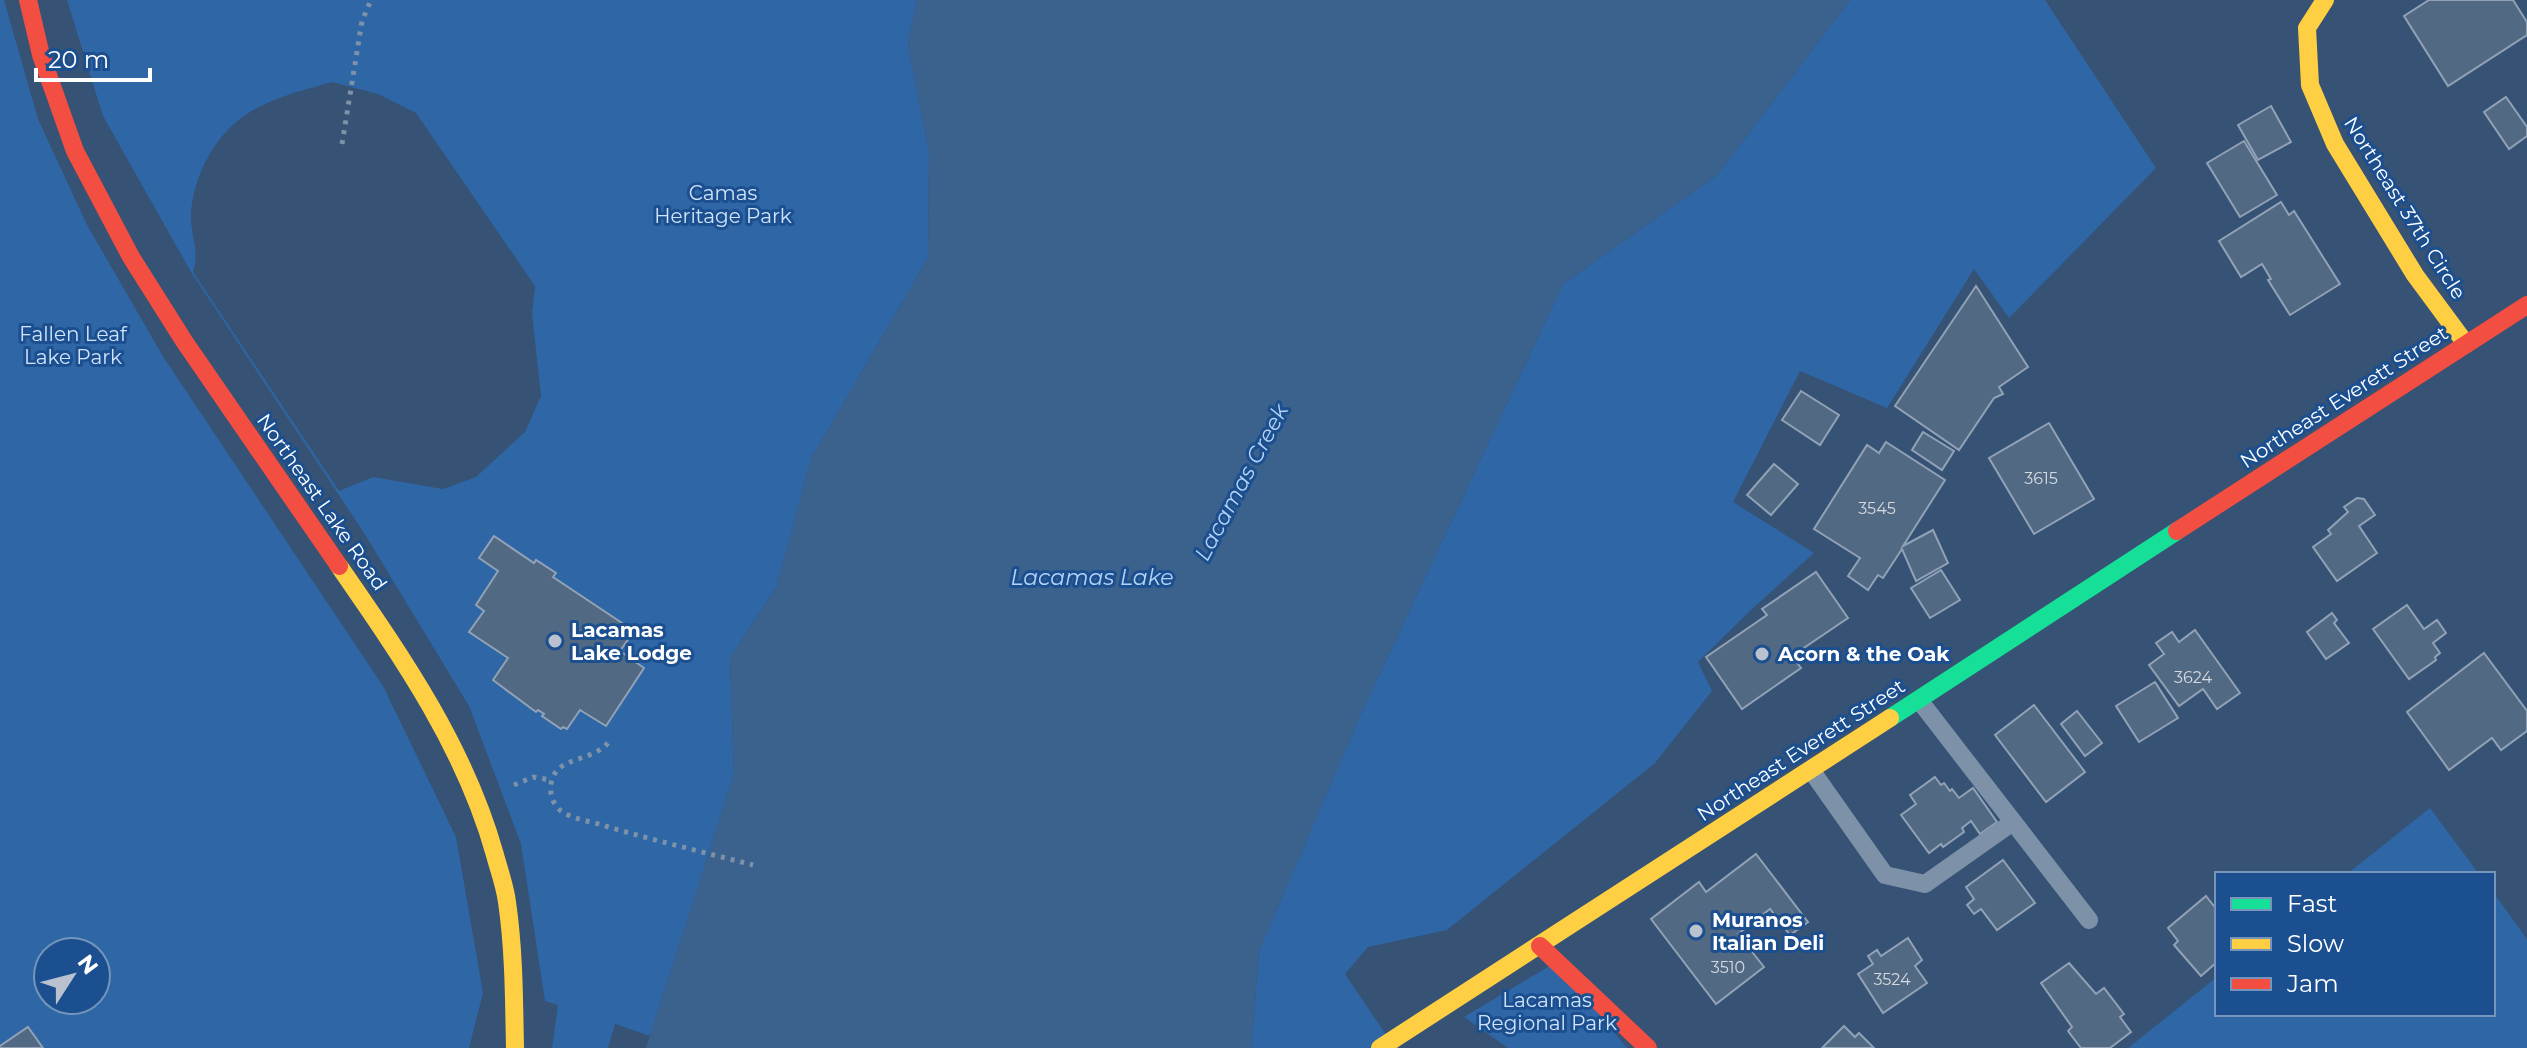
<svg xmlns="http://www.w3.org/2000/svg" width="2527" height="1048" font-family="Montserrat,sans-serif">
  <rect width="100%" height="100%" fill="#365274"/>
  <!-- green -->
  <g fill="#2f66a5" fill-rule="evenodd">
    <path d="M0,0H4L38,119L87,225L164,358L383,686L456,837L483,993L469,1048H0ZM48,952H96V1000H48Z"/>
    <path d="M67,0H917L908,44L929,152L928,258L811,459L777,586L730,658L734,775L650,1036L615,1024L608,1048H552L558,1005L545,1001L521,844L469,706L364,533L191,272L103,116ZM332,82L378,94L416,113L535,286L532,313L541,396L525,432L476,477L443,489L373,477L339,491L193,272C200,252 191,237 191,217C192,177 215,133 250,112C274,97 305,90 332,82Z"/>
    <polygon points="1850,0 2045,0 2156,168 2009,318 1974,269 1887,408 1800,371 1733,502 1814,553 1752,609 1698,662 1712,691 1655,763 1447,930 1368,947 1345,974 1395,1048 1251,1048 1259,951 1358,720 1563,284 1717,175"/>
    <polygon points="2430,808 2479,874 2347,874"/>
    <polygon points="2493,892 2527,939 2527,1048 2128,1048 2217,977 2217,1014 2493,1014"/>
    <polygon points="1556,962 1627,1048 1508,1048 1464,1017"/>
  </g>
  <!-- water -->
  <polygon fill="#3b618d" points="917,0 1850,0 1717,175 1563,284 1358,720 1259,951 1251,1048 646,1048 734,775 730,658 777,586 811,459 928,258 929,152 908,44"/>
  <!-- building -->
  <g fill="#526984" stroke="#92a2b6" stroke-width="2">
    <polygon points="2429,0 2513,0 2527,22 2527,35 2448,86 2404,16"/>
    <polygon points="2506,97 2527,127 2527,136 2509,149 2484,112"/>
    <polygon points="2271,106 2291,142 2258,160 2238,125"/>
    <polygon points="2244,141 2277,195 2240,217 2207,163"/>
    <polygon points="2281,202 2289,215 2294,211 2340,284 2290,315 2268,280 2271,279 2262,264 2241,277 2219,241"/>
    <polygon points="1976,286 2028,367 1999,387 2003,394 1994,398 1959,450 1895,406"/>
    <polygon points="1801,391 1839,415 1820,445 1782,420"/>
    <polygon points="2049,423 2094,499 2034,534 1989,458"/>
    <polygon points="1923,432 1954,451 1942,470 1912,450"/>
    <polygon points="1886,442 1945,480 1903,546 1933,530 1948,563 1916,581 1902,549 1883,578 1878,575 1868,590 1848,576 1860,558 1814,529 1867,445 1879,453"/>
    <polygon points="1774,464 1798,484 1771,515 1747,495"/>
    <polygon points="2357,498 2364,499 2375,515 2359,526 2377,553 2337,581 2313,547 2331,534 2328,530 2348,512 2344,507"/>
    <polygon points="494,536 534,563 536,560 556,573 553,577 634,631 620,651 644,668 606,726 580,710 567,729 563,727 561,729 542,716 544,714 538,710 536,712 493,680 508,658 469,632 484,611 476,605 498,571 479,558"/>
    <polygon points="1941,570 1960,600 1930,618 1911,588"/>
    <polygon points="1816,572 1848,618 1792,656 1801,668 1742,709 1706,657 1767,615 1762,609"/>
    <polygon points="2407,605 2424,629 2437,620 2446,633 2433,643 2440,653 2435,657 2436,660 2409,679 2373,629"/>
    <polygon points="2332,613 2337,620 2334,623 2349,643 2326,659 2307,632"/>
    <polygon points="2195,630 2240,693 2217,709 2203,689 2179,706 2149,665 2164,654 2156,643 2172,632 2179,642"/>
    <polygon points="2484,653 2527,711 2527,731 2501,750 2492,738 2449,770 2407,712"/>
    <polygon points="2155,682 2178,718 2139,742 2116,706"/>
    <polygon points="2034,705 2085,772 2046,802 1995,735"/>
    <polygon points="2077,711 2102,743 2085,756 2061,724"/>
    <polygon points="1935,777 1941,785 1944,783 1950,791 1952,789 1959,798 1973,788 1997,822 1980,834 1971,821 1962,828 1964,832 1943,847 1941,844 1929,853 1901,815 1916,804 1910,795"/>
    <polygon points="1756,854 1808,922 1790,935 1770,909 1738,934 1764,967 1716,1004 1651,919 1699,882 1706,892"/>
    <polygon points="2003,860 2035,903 1997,930 1981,909 1974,914 1967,905 1974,899 1966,887"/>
    <polygon points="2206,896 2217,910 2217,962 2201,976 2174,945 2178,941 2168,928"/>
    <polygon points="1908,938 1922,960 1915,966 1927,983 1883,1013 1858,974 1873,964 1868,956 1877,950 1881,956"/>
    <polygon points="2069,963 2096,994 2104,988 2124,1014 2120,1017 2131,1032 2110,1048 2081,1048 2068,1031 2072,1027 2041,983"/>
    <polygon points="1844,1026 1855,1037 1859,1033 1874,1048 1822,1048"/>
    <polygon points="28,1027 43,1048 0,1048 0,1046"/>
  </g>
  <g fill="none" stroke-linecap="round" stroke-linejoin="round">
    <!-- path -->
    <g stroke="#7d92a8" stroke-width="5" stroke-dasharray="4 6" stroke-linecap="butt">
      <polyline points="342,144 362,21 371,0"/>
      <path d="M608,743C592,761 561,757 553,777C548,789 551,803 561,811C572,819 589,821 602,825C652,840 703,852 753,865"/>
      <polyline points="514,785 533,777 551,780"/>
    </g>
    <!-- lane -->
    <g stroke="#7d92a8" stroke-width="18">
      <polyline points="1919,700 2089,920"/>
      <polyline points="1811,770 1885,875 1925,884 2013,822"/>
    </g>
    <!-- fast -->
    <polyline stroke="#16e098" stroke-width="18" points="1890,718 2177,531"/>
    <!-- slow -->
    <g stroke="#ffcf43" stroke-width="18">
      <polyline points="2325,0 2307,28 2310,85 2335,144 2415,275 2466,344"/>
      <path d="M339,566C402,657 465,747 495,855C499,870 505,886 507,902C514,950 514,999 515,1048"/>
      <polyline points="1380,1048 1890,718"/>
    </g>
    <!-- jam -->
    <g stroke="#f24e42" stroke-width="18">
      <polyline points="28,0 41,55 75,151 131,257 184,341 339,566"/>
      <polyline points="2177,531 2527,305"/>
      <polyline points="1540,946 1648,1048"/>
    </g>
  </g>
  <!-- markers -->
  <g fill="#b9c2ce" stroke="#1b4f8f" stroke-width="3">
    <circle cx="555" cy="641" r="8"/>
    <circle cx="1762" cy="654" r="8"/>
    <circle cx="1696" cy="931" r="8"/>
  </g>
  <g text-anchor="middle" stroke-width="6" stroke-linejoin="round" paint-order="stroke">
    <!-- number labels -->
    <g font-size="16" fill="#d4dae0">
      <text x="2041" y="484">3615</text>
      <text x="1877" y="514">3545</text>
      <text x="2193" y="683">3624</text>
      <text x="1728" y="973">3510</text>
      <text x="1892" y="985">3524</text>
    </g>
    <!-- park labels -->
    <g font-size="20" fill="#cfe3fa" stroke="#1b4f8f">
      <text x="723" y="200">Camas<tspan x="723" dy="23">Heritage Park</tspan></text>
      <text x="73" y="341">Fallen Leaf<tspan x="73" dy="23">Lake Park</tspan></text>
      <text x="1547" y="1007">Lacamas<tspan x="1547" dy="23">Regional Park</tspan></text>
    </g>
    <!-- street labels -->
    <g font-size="20" fill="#fff" stroke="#1b4f8f">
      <text transform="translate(2405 208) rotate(58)" y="7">Northeast 37th Circle</text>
      <text transform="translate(2344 397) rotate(-33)" y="7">Northeast Everett Street</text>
      <text transform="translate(322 502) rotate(55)" y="7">Northeast Lake Road</text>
      <text transform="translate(1801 750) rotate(-33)" y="7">Northeast Everett Street</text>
    </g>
    <!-- poi labels -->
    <g font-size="20" font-weight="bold" fill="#fff" stroke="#1b4f8f" text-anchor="start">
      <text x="571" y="637">Lacamas<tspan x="571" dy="23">Lake Lodge</tspan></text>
      <text x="1778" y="661">Acorn &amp; the Oak</text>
      <text x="1712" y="927">Muranos<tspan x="1712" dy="23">Italian Deli</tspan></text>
    </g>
    <!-- water labels -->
    <g font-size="22" font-style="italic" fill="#b5d3f5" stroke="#1b4f8f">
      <text transform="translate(1241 482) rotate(-62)" y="8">Lacamas Creek</text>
      <text x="1092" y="585">Lacamas Lake</text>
    </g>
  </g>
  <!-- legend -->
  <rect x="2215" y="872" width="280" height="144" fill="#1b4f8f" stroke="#7695bc" stroke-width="2"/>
  <rect x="2231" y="898" width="40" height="12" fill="#16e098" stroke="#7695bc" stroke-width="2"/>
  <text x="2287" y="912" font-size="24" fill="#ffffff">Fast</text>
  <rect x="2231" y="938" width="40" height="12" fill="#ffcf43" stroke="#7695bc" stroke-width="2"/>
  <text x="2287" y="952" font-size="24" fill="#ffffff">Slow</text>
  <rect x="2231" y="978" width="40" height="12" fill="#f24e42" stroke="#7695bc" stroke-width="2"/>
  <text x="2287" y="992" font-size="24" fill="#ffffff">Jam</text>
  <!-- north arrow -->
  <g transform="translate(72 976) rotate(54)"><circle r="38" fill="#1b4f8f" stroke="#7695bc" stroke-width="2"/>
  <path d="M0-6L14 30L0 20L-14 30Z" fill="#b9c2ce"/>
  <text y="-12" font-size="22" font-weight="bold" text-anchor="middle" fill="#ffffff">N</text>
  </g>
  <!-- scale -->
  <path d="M36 68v12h114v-12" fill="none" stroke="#ffffff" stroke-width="4"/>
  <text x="48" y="68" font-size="24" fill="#ffffff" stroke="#1b4f8f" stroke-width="6" paint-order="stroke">20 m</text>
</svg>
